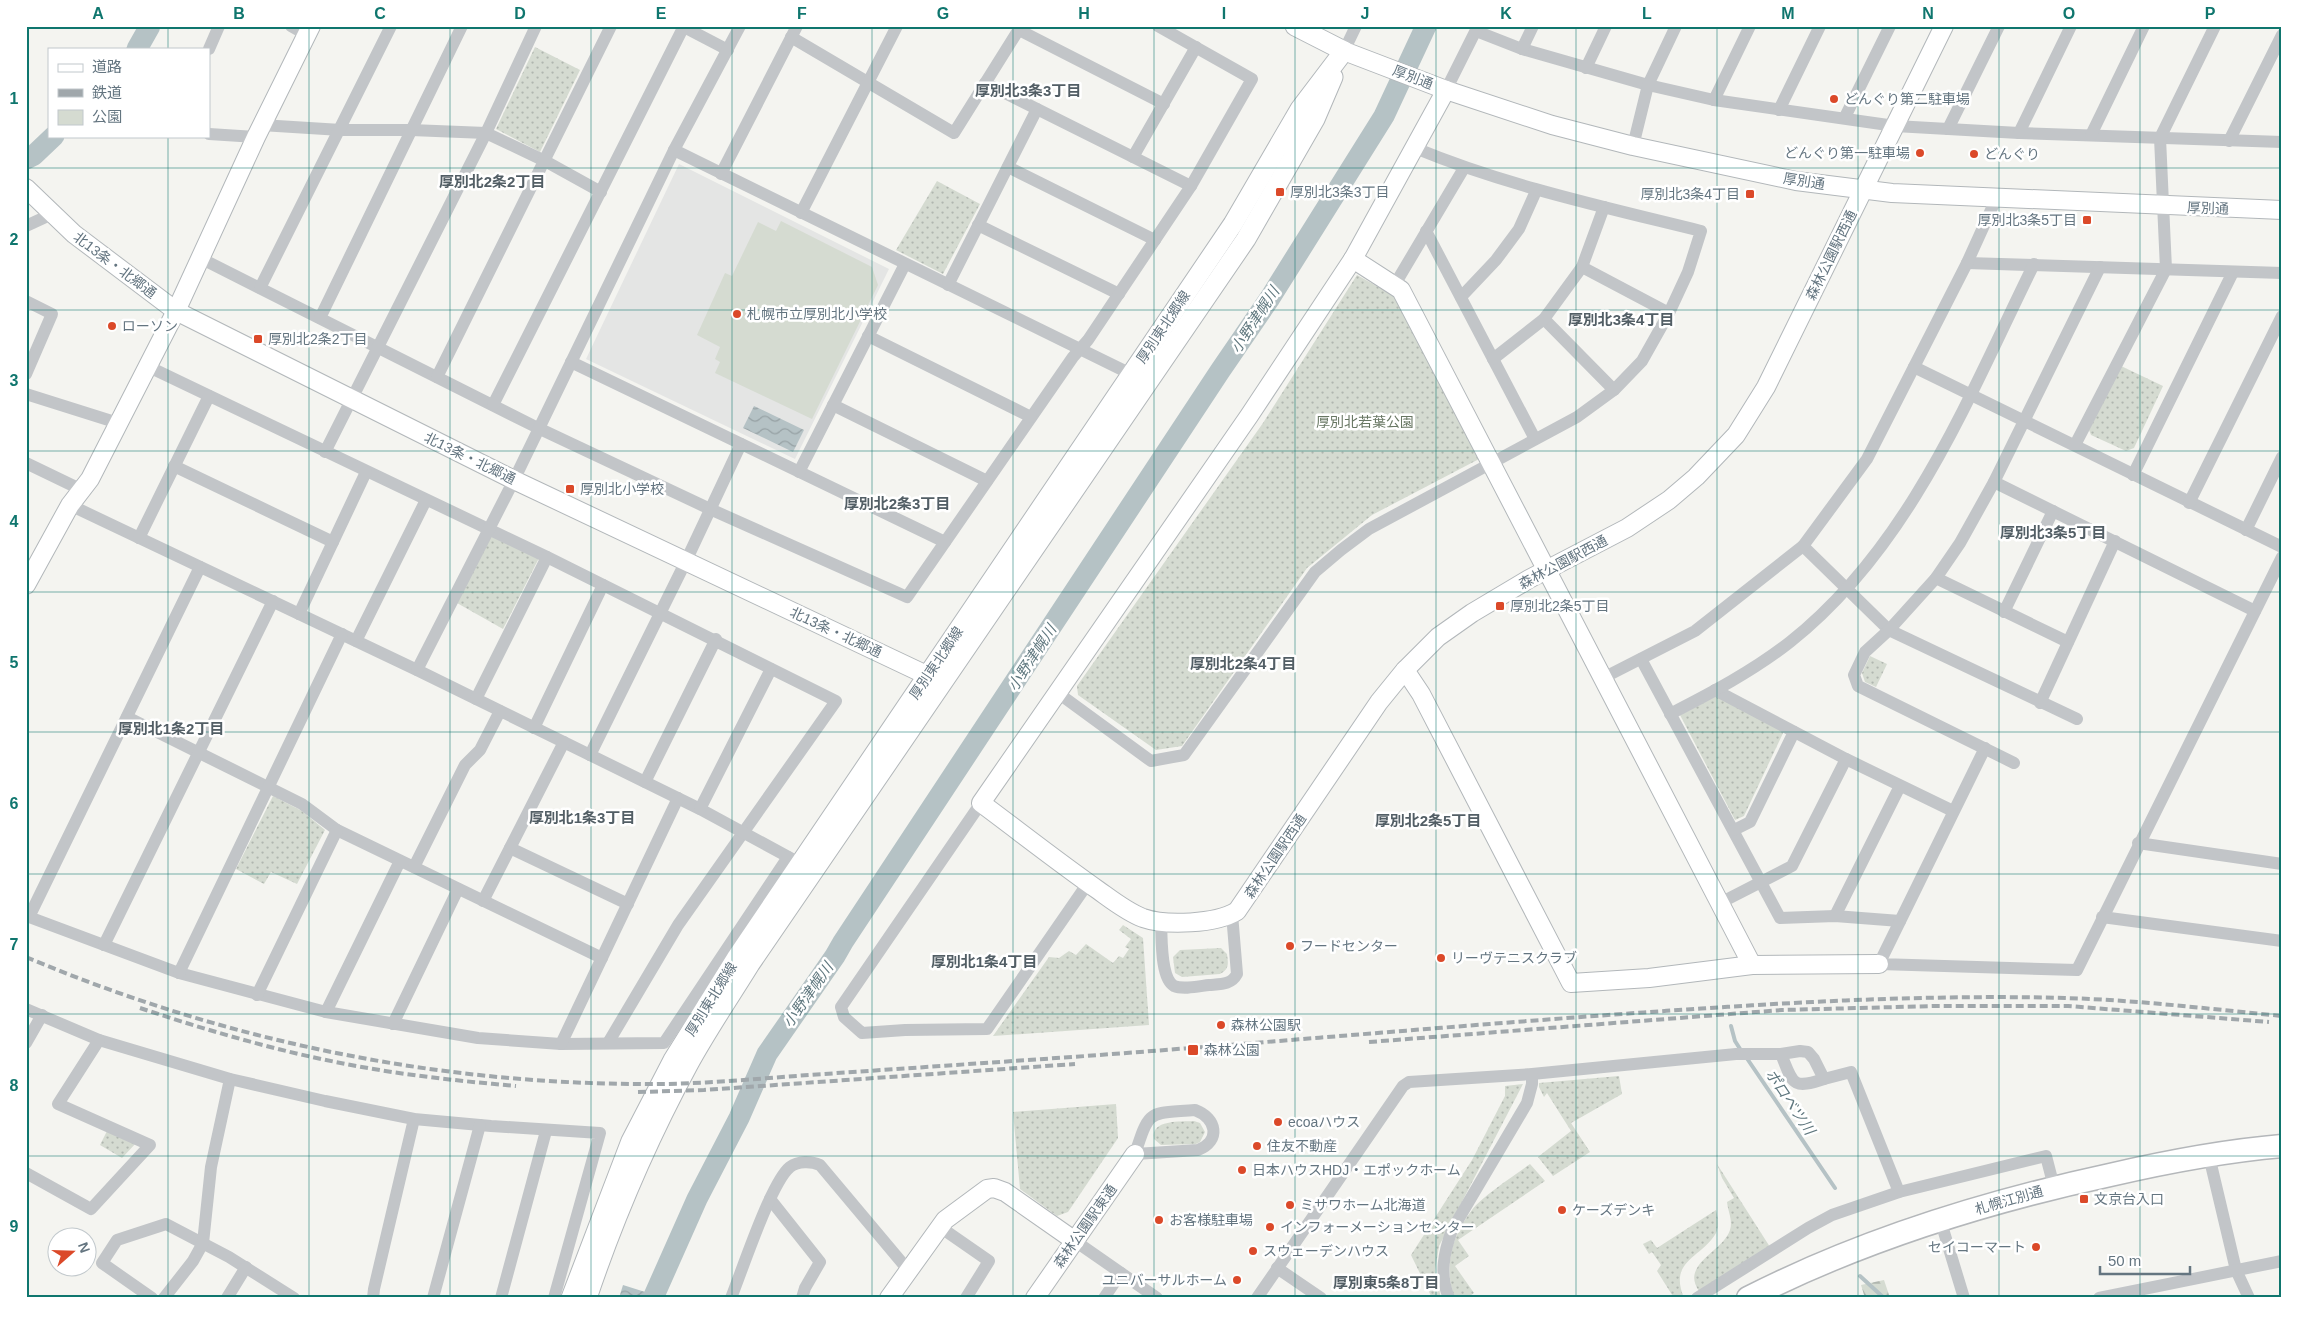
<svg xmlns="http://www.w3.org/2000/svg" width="2308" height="1324" font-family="Arial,'Noto Sans JP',sans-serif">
  <defs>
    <pattern id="green-dots" width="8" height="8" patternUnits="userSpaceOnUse" patternTransform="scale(1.25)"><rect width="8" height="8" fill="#d5dbd1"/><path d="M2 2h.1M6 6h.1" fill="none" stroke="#b0b6af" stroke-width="1.8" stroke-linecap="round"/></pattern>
    <pattern id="forest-firs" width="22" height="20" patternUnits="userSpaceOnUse" patternTransform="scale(1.25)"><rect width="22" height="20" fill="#d5dbd1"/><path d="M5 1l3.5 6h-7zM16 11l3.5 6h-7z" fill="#b0b6af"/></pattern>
    <pattern id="water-waves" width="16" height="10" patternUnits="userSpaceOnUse" patternTransform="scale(1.25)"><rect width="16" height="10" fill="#b5c2c5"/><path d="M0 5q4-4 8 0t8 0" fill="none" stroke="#97a2a5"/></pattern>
  </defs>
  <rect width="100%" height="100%" fill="#f4f4f0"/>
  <!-- built -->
  <polygon fill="#e4e5e4" points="679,164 889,269 795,459 586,359"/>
  <!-- green -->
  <g fill="url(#green-dots)">
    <polygon points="535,47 580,70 540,152 496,129"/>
    <polygon points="937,181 980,204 943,274 896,250"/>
    <polygon points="1357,275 1396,297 1481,458 1372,515 1307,568 1182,746 1156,750 1078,695 1077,686 1263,423"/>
    <polygon points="2121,366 2163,386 2134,448 2126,451 2091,435 2089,430"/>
    <polygon points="491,536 539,558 503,629 457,603"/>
    <polygon points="1870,656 1887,664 1876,687 1865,682 1862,673"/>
    <polygon points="1718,695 1784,731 1744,816 1735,820 1680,715"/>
    <polygon points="273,796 302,811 325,830 297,884 271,872 264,884 236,869"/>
    <polygon points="1123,925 1143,938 1149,1025 993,1036 1049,957 1059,958 1069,951 1076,955 1086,944 1113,963 1119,956 1123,958 1129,949 1125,947 1131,939 1119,930"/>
    <path d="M1221,948L1227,954C1228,963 1230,969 1220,974L1182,977L1175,973L1173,957L1180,950Z"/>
    <polygon points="1619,1076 1622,1094 1571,1123 1590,1152 1553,1176 1538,1157 1571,1131 1547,1093 1544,1097 1539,1087 1539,1083"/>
    <polygon points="1523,1084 1439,1246 1435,1271 1441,1298 1432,1298 1411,1255 1472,1160 1505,1096 1505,1086"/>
    <polygon points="1116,1104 1118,1138 1068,1212 1057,1216 1020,1189 1013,1112"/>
    <path d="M1194,1121L1200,1123L1205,1132L1200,1142L1196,1144L1161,1145L1154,1139C1150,1119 1181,1122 1194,1121Z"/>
    <polygon points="108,1129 137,1142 122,1158 100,1145"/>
    <path d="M1530,1164L1545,1181L1458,1240L1469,1256L1455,1266L1474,1293L1467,1298H1454C1444,1265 1451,1237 1472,1210C1481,1197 1515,1175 1530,1164Z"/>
    <path d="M1717,1164L1770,1247L1699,1291C1680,1264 1723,1252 1730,1230C1733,1220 1728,1212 1727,1202L1734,1198L1722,1178Z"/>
    <path d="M1716,1210C1718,1217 1719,1226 1716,1233C1702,1258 1668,1260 1684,1298H1674L1657,1271L1661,1265L1652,1252L1649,1254L1643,1244L1651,1240L1657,1248Z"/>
  </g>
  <!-- forest -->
  <polygon fill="url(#forest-firs)" points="1884,1280 1890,1298 1865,1298 1861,1285"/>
  <!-- pitch -->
  <polygon fill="#d5dbd1" points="781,221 872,267 878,285 812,419 715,373 720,362 715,359 720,347 697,335 725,273 732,276 758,222 776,231"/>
  <!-- water -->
  <g fill="url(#water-waves)">
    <polygon points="754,406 804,430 793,452 743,428"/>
    <polygon points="623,1285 661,1297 619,1298"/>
  </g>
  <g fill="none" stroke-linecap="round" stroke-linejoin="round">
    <!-- stream -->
    <g stroke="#b5c2c5" stroke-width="4">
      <polyline points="1731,1026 1735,1041 1742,1052"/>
      <polyline points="1746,1057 1835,1188"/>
      <polyline points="1860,1276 1884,1298"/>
    </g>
    <!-- river -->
    <g stroke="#b5c2c5" stroke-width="21">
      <polyline points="137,49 150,26"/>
      <polyline points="26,159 34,155 54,136"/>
      <polyline points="653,1298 697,1199 739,1118 767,1054 835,956 843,942 1220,371 1270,298 1384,116 1426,26"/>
    </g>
    <defs>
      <g id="secondary">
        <polyline points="1344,51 1446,90 1552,125 1633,146 1796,181 1892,193 2282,210"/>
        <path d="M1446,90L1353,259L1249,416L981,803C1020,832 1058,862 1098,890C1112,900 1127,912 1143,918C1166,926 1216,924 1237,911L1379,702L1405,670L1438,637L1472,613L1529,579L1627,528L1669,500L1696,477L1736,435L1766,387L1944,26"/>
        <polyline points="26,188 74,234 176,311 514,480 939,681"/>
        <polyline points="1353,259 1401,290 1752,965"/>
        <polyline points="26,585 70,505 90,479 176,311 256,137 311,26"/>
        <polyline points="1405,670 1421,694 1571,983 1649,978 1752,965 1879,964"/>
        <polyline points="889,1298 945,1220 987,1189 994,1188 1005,1192 1075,1241"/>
        <polyline points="1035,1298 1135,1154"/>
      </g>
      <g id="primary">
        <polyline points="1295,26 1344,51"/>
        <polyline points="571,1298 631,1141 673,1060 737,957 1233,224 1300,109 1344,51"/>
        <path d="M587,1298C614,1218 648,1139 688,1065C707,1030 729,998 750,964L1246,239L1315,119L1333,77"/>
      </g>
      <path id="highway" d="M1748,1298C1862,1240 1985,1202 2110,1175C2166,1162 2224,1151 2282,1146"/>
    </defs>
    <!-- secondary casing -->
    <use href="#secondary" stroke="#b2b7ba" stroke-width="20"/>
    <!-- primary casing -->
    <use href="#primary" stroke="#b2b7ba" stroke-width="21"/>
    <!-- highway casing -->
    <use href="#highway" stroke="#b4b7ba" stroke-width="25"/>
    <!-- street -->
    <g stroke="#c2c5c8" stroke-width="12">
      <polyline points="291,26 307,35"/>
      <polyline points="682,26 728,50"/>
      <polyline points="1019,30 1164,104"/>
      <polyline points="1476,31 1522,49 1648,85 1714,100 1895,126 2019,133 2282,142"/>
      <polyline points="791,37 954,133 1021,26"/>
      <polyline points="209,49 219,26"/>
      <polyline points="1522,49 1533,26"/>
      <polyline points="1344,51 1356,26"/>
      <polyline points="1586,68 1606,26"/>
      <polyline points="985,83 1191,186"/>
      <polyline points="1446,90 1478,26"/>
      <polyline points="1714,100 1750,26"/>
      <polyline points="1779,110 1820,26"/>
      <polyline points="1845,117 1890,26"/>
      <polyline points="261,125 341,130 411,130 486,133 545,161 601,192"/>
      <polyline points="1948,129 1999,26"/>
      <polyline points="2019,133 2071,26"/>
      <polyline points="209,134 256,137"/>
      <polyline points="2091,135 2144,26"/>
      <polyline points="2229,141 2282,35"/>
      <polyline points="1633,146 1648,85 1676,26"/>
      <polyline points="674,150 1137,377"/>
      <polyline points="1133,157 1196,47"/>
      <polyline points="1008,167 1155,240"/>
      <polyline points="721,174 797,26"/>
      <polyline points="801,213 897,26"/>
      <polyline points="978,225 1119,294"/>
      <polyline points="26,226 52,214"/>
      <polyline points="1426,231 1535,439"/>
      <polyline points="200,258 538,428 710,509 907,597 1073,357 1088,340 1191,186 1252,79 1158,26"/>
      <polyline points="1967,263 2282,273"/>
      <polyline points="1582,267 1669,313"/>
      <polyline points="948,285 1037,109"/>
      <polyline points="1394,286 1464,168"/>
      <polyline points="260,288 391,26"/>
      <polyline points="1461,297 1496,260 1519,229 1536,191"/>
      <polyline points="26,301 52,314 26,374"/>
      <polyline points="320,318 462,26"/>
      <polyline points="1544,319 1614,390"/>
      <polyline points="868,336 1031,417"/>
      <polyline points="1493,359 1544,319 1582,267 1604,207"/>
      <polyline points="571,362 945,542"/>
      <polyline points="147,366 547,557 836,701 678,925 608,1043"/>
      <polyline points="1914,367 2282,547"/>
      <polyline points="437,377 611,26"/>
      <polyline points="26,394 118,423"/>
      <polyline points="493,405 684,26"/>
      <polyline points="833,405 987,481"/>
      <polyline points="2075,445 2166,269 2160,138 2215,26"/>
      <polyline points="325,452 486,133 536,26"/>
      <polyline points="26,463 82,490"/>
      <polyline points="174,466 333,542"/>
      <polyline points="799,472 905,264"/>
      <polyline points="2133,475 2233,272"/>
      <polyline points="1994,482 2255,611"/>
      <polyline points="2189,503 2282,316"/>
      <polyline points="70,505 417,670 700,809 794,860"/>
      <polyline points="2246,530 2282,457"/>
      <polyline points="139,538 209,396"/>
      <polyline points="1803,546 1889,630 2077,719"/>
      <polyline points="200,567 29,917 179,973 326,1012 478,1038 561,1044 664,1043 788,857"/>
      <polyline points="1936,578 2068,642"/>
      <polyline points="2004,612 2053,511"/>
      <polyline points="299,614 366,472"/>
      <polyline points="356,641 426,500"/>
      <polyline points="1641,659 1780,918 1835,916 1900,921"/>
      <polyline points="417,670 514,480 674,150 740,26"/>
      <polyline points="1603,678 1695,631 1803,546 1867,459 1967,263 1996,199"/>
      <polyline points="1715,690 1846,759 1953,811"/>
      <path d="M1058,693L1151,761L1184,755L1315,572L1341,550L1369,529L1577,417L1614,390L1642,361L1669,313L1688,272L1701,231C1604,207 1507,186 1415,148"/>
      <polyline points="476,699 547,557"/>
      <polyline points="2040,703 2115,541"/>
      <path d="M1670,714C1711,693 1753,671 1790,642C1910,547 1968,398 2034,264"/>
      <polyline points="127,717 302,804 337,830 602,958"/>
      <polyline points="534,728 603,585"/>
      <polyline points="1985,748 1879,964 2077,970 2282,557"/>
      <polyline points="590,755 686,561 741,444"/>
      <polyline points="2014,763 1858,686 1854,675 1865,652 1889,630 1936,578 1960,543 1994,482 2100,267"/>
      <polyline points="645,782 716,639"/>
      <polyline points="981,803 841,1007 844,1017 862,1033 905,1030 987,1029 1088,883"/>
      <polyline points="700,809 771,669"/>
      <polyline points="1734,830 1750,822 1794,732"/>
      <polyline points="2138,843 2282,864"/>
      <polyline points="510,848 628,904"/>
      <polyline points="414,867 465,765 480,750 500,711"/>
      <polyline points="483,901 564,742"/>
      <polyline points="1720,903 1792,866 1846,759"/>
      <polyline points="1835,916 1900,786"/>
      <polyline points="2102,917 2282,941"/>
      <path d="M1161,923C1162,937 1160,978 1174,986C1183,990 1200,986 1209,985C1221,984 1231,985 1237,974L1232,914"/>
      <polyline points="104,945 273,601"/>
      <polyline points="179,973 342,634"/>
      <polyline points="257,995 337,830"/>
      <polyline points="26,1009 99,1040 230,1079 325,1101 414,1119 491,1126 600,1133 554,1298"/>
      <polyline points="326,1012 400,861"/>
      <polyline points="393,1024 458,889"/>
      <polyline points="26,1043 42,1015"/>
      <polyline points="561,1044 678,798"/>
      <path d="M1781,1054C1793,1083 1791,1090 1824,1079"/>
      <path d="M1195,1110C1217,1118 1221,1141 1198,1150L1135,1154C1150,1108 1148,1114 1195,1110Z"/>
      <polyline points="2209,1156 2236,1270 2249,1298"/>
      <polyline points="26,1173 91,1209 150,1145 58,1104 99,1040"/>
      <polyline points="770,1199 820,1262 805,1288 802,1298"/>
      <polyline points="1940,1219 1964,1298"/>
      <polyline points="940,1227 989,1261 966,1298"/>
      <polyline points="1075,1241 1157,1298"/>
      <polyline points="1277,1268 1321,1298"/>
      <polyline points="152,1298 102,1263 117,1240 166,1224 229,1257 294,1298"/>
      <polyline points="164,1298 193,1261 203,1243 211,1167 230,1079"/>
      <polyline points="227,1298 246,1267"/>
      <polyline points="373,1298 374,1289 414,1119"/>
      <polyline points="433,1298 480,1125"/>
      <polyline points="501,1298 546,1131"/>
      <path d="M731,1298C742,1271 771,1182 790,1167C798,1161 811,1161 820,1165L909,1271"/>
      <polyline points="1104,1298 1121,1273"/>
      <polyline points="1257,1298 1403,1086 1409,1082 1532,1074 1736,1054 1781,1054 1800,1051 1808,1052 1814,1059 1824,1079 1851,1072 1899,1192"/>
      <path d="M1449,1298C1439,1275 1444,1252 1452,1230L1527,1103L1532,1084V1074"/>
      <polyline points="1697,1298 1808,1228 1832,1215 1899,1192 2046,1156 2054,1187"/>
      <polyline points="2099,1298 2282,1261"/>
    </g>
    <!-- secondary -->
    <use href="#secondary" stroke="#fff" stroke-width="18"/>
    <!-- primary -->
    <use href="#primary" stroke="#fff" stroke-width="19"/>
    <!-- highway -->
    <use href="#highway" stroke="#fff" stroke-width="22"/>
    <!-- rail -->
    <g stroke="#a0a7ab" stroke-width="4" stroke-dasharray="8 4" stroke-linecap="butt">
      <path d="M26,957C220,1039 428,1083 638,1084C695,1085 753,1079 809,1075C897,1069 984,1063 1072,1057C1251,1044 1429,1028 1608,1015C1760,1004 1912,994 2065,998C2137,1000 2210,1009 2282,1016"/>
      <path d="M140,1008C206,1030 277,1051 346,1064C402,1075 459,1081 516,1086"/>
      <polyline points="1369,1042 1782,1010 1935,1006 2068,1006 2269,1022"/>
      <polyline points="638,1092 704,1090 1075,1064"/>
    </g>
  </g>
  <!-- grid -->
  <path fill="none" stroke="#0f766e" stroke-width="1" stroke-opacity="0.55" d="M168,26V49M309,26V1298M450,26V1298M591,26V1298M732,26V1298M872,26V1298M1013,26V1298M1154,26V1298M1295,26V1298M1436,26V1298M1576,26V1298M1717,26V1298M1858,26V1298M1999,26V1298M2140,26V1298M168,136V1298M26,168H2282M26,310H2282M26,451H2282M26,592H2282M26,732H2282M26,874H2282M26,1014H2282M26,1156H2282"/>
  <!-- markers -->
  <g fill="#db4929" stroke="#fff" stroke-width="2">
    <circle cx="1834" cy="99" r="5"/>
    <circle cx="1920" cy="153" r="5"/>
    <circle cx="1974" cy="154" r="5"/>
    <rect x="1275" y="187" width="10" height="10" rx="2.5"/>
    <rect x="1745" y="189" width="10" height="10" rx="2.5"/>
    <rect x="2082" y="215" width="10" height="10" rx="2.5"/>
    <circle cx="737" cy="314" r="5"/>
    <circle cx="112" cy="326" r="5"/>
    <rect x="253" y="334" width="10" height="10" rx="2.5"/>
    <rect x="565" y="484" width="10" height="10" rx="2.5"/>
    <rect x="1495" y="601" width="10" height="10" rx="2.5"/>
    <circle cx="1290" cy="946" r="5"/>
    <circle cx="1441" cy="958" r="5"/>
    <circle cx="1221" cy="1025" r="5"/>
    <rect x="1187" y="1044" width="12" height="12" rx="2.5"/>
    <circle cx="1278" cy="1122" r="5"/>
    <circle cx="1257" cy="1146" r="5"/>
    <circle cx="1242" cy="1170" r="5"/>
    <rect x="2079" y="1194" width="10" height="10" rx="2.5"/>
    <circle cx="1290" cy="1205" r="5"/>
    <circle cx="1562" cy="1210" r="5"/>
    <circle cx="1159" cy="1220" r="5"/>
    <circle cx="1270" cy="1227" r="5"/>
    <circle cx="2036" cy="1247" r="5"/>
    <circle cx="1253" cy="1251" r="5"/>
    <circle cx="1237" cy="1280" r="5"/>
  </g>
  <g text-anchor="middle" stroke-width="5" stroke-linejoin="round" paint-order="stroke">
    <!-- street labels -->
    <g font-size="14" fill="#647580" stroke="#fff">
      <text transform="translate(1413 77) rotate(21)" y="5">厚別通</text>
      <text transform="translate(1804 181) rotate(9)" y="5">厚別通</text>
      <text transform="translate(2208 208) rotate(2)" y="5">厚別通</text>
      <text transform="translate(1831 255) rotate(-64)" y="5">森林公園駅西通</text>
      <text transform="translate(115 265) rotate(37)" y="5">北13条・北郷通</text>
      <text transform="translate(1163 327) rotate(-56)" y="5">厚別東北郷線</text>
      <text transform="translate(470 458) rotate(26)" y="5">北13条・北郷通</text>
      <text transform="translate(1563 562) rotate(-28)" y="5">森林公園駅西通</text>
      <text transform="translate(836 632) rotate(25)" y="5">北13条・北郷通</text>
      <text transform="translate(936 663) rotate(-56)" y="5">厚別東北郷線</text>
      <text transform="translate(1275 856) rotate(-56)" y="5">森林公園駅西通</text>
      <text transform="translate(711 999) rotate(-58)" y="5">厚別東北郷線</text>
      <text transform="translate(2009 1200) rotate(-16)" y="5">札幌江別通</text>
      <text transform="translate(1085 1226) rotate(-55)" y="5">森林公園駅東通</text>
    </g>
    <!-- poi labels -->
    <g font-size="14" fill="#647580" stroke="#fff" text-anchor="start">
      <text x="1844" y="104">どんぐり第二駐車場</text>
      <text x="1910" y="158" text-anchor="end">どんぐり第一駐車場</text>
      <text x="1984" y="159">どんぐり</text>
      <text x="1290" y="197">厚別北3条3丁目</text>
      <text x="1740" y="199" text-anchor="end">厚別北3条4丁目</text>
      <text x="2077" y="225" text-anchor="end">厚別北3条5丁目</text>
      <text x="747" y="319">札幌市立厚別北小学校</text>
      <text x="122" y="331">ローソン</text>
      <text x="268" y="344">厚別北2条2丁目</text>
      <text x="580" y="494">厚別北小学校</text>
      <text x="1510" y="611">厚別北2条5丁目</text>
      <text x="1300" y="951">フードセンター</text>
      <text x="1451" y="963">リーヴテニスクラブ</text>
      <text x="1231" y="1030">森林公園駅</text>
      <text x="1204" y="1055">森林公園</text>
      <text x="1288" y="1127">ecoaハウス</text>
      <text x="1267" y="1151">住友不動産</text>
      <text x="1252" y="1175">日本ハウスHDJ・エポックホーム</text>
      <text x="2094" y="1204">文京台入口</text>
      <text x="1300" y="1210">ミサワホーム北海道</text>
      <text x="1572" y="1215">ケーズデンキ</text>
      <text x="1169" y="1225">お客様駐車場</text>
      <text x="1280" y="1232">インフォーメーションセンター</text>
      <text x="2026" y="1252" text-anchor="end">セイコーマート</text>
      <text x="1263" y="1256">スウェーデンハウス</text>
      <text x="1227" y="1285" text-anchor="end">ユニバーサルホーム</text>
    </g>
    <!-- park labels -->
    <g font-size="14" fill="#687763" stroke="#fff">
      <text x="1365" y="427">厚別北若葉公園</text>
    </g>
    <!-- neighbourhood labels -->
    <g font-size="15" font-weight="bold" fill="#525e65" stroke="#fff">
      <text x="1028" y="96">厚別北3条3丁目</text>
      <text x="492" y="187">厚別北2条2丁目</text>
      <text x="1621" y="325">厚別北3条4丁目</text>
      <text x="897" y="509">厚別北2条3丁目</text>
      <text x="2053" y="538">厚別北3条5丁目</text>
      <text x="1243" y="669">厚別北2条4丁目</text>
      <text x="171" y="734">厚別北1条2丁目</text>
      <text x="582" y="823">厚別北1条3丁目</text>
      <text x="1428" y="826">厚別北2条5丁目</text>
      <text x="984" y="967">厚別北1条4丁目</text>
      <text x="1386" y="1288">厚別東5条8丁目</text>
    </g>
    <!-- water labels -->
    <g font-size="15" font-style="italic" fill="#5f777e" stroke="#fff">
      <text transform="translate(1255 320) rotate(-57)" y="5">小野津幌川</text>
      <text transform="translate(1032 658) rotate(-57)" y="5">小野津幌川</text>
      <text transform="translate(808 995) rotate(-55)" y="5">小野津幌川</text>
      <text transform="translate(1790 1102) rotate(56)" y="5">ポロベツ川</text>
    </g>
  </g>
  <!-- border -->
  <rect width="2308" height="1324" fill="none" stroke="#ffffff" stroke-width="55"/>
  <!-- legend -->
  <rect x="48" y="48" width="162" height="90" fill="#ffffff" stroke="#c1c8cc"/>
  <rect x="58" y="64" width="25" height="8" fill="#ffffff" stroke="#c1c8cc"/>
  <text x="92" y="72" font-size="15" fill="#647580">道路</text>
  <rect x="58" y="89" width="25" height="8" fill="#a0a7ab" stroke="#c1c8cc"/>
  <text x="92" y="98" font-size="15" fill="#647580">鉄道</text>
  <rect x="58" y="110" width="25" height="15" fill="#d5dbd1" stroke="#c1c8cc"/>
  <text x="92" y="122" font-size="15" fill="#647580">公園</text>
  <!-- north arrow -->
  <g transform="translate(72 1252) rotate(70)"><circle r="24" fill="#ffffff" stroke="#c1c8cc"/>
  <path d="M0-4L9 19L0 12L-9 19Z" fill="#db4929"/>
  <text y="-8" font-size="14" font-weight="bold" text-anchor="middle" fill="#647580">N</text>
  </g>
  <!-- scale -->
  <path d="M2100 1266v8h90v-8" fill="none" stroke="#647580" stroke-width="2.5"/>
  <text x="2108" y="1266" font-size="15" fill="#647580" stroke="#ffffff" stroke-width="4" paint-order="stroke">50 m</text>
  <rect x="28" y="28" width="2252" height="1268" fill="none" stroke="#0f766e" stroke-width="2"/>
  <g font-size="16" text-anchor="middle" font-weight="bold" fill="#0f766e">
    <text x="98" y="19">A</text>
    <text x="239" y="19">B</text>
    <text x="380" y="19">C</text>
    <text x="520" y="19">D</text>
    <text x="661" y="19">E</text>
    <text x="802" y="19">F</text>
    <text x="943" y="19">G</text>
    <text x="1084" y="19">H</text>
    <text x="1224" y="19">I</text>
    <text x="1365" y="19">J</text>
    <text x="1506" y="19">K</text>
    <text x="1647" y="19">L</text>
    <text x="1788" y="19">M</text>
    <text x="1928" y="19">N</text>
    <text x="2069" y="19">O</text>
    <text x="2210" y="19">P</text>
    <text x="14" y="104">1</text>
    <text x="14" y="245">2</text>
    <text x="14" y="386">3</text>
    <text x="14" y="527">4</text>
    <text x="14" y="668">5</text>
    <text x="14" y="809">6</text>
    <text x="14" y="950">7</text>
    <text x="14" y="1091">8</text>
    <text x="14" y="1232">9</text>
  </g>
</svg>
